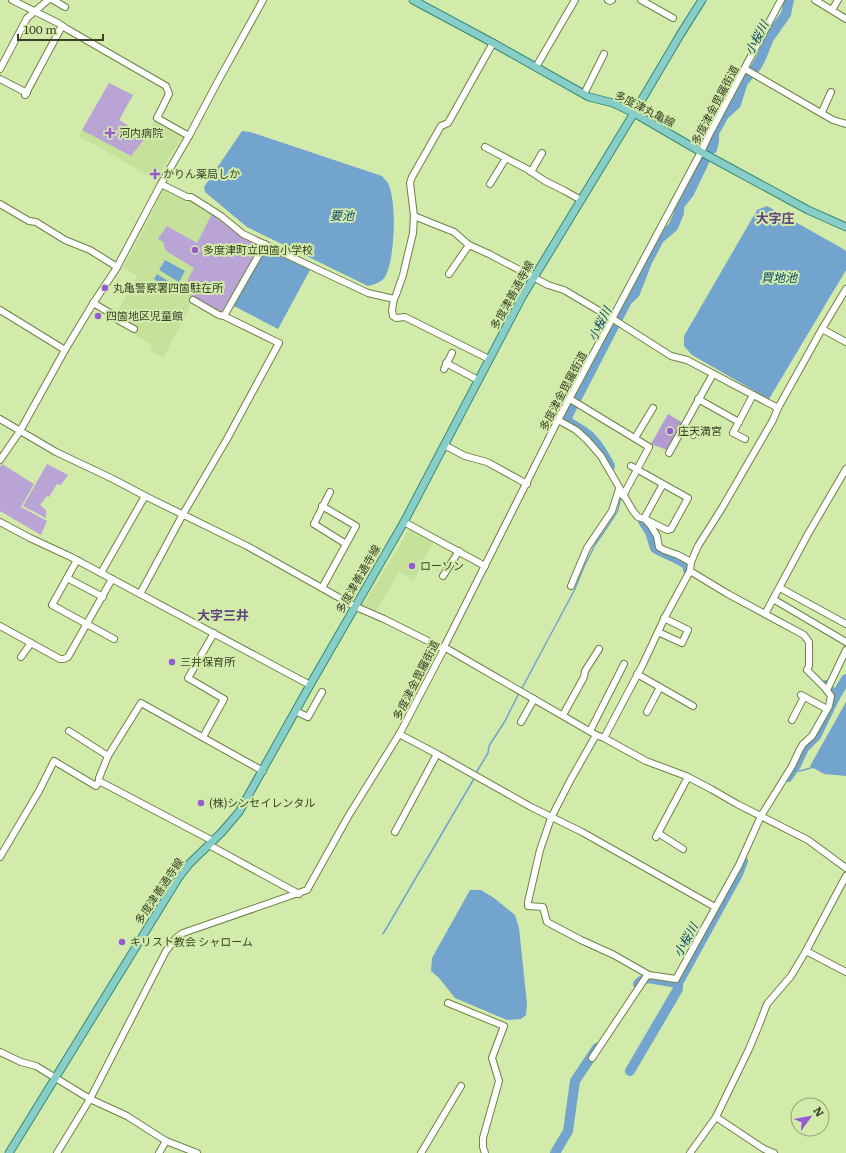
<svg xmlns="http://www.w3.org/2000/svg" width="846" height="1153" font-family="Literata,'Noto Sans JP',serif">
  <rect width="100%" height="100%" fill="#d2ebaa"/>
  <!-- built -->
  <g fill="#c6e19a">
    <polygon points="109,83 133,95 119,120 146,137 155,119 183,136 164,165 158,181 79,136"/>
    <polygon points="163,188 189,200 215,216 241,237 247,240 192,297 190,300 190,307 163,358 150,351 152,345 132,333 135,326 120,318 121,316 116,313 137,276 123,267 144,229"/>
    <polygon points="410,528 433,542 414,581 399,572 375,613 362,607"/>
  </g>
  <!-- green -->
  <g fill="#baa4d6">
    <polygon points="109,83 133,95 119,120 146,137 131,156 82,130"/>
    <path d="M212,214L241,237L260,246L224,311L219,312L192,297C182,285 188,280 194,268L166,251L163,242L158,239L167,226L197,243Z"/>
    <polygon points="2,464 34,484 21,507 47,521 41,535 0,511 0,467"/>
    <polygon points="47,464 68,475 61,485 57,484 49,497 47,496 40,505 46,510 46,518 23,506"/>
  </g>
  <!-- forest -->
  <polygon fill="#b39bd1" points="668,414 683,423 667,450 651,444"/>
  <!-- water -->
  <g fill="#72a4ce">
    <path d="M242,131L250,132L382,176C384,179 387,181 388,183C397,202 395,256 386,275C383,282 375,284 368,286L247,227L205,192L204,187Z"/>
    <polygon points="767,206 845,250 846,252 846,270 769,399 692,355 684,346 684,336 757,210"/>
    <polygon points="262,247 310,270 278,329 230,304"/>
    <polygon points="165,260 185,271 179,282 159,270"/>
    <polygon points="157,274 168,281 165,286 154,279"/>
    <polygon points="846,702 846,776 824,774 810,766"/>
    <polygon points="470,890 481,890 494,898 515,915 519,928 527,1004 526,1015 521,1019 507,1020 455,998 439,978 431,971 432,958"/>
  </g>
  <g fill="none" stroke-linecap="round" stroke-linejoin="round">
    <!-- stream -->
    <g stroke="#72a4ce" stroke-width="1.5">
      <polyline points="521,690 575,589 583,569 595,545 614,517 618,510 621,497"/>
      <polyline points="793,770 800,771 814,767"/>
      <polyline points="476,773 488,753 489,746 505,721 519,693"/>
      <polyline points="383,934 475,777"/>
    </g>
    <!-- river -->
    <g stroke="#72a4ce" stroke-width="10">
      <polyline points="712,149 714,141 714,133 724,115 736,104 743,82 756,67 761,58 769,38 786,14 789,0"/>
      <path d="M610,466C604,455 597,442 587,434C581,428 571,426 566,419L627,301L635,293L647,262L659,239L673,227L679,213V206L689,193L704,162"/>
      <path d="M643,521L650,532L655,548C665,555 679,557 688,566V570"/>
      <polyline points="835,697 846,679"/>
      <polyline points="788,777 796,765 804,748 816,736 835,697 826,685"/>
      <path d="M638,984C641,980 644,979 648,978L678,983"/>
      <polyline points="630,1071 678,989 678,983 738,874 743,861"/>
      <polyline points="555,1153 568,1131 575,1081 597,1048"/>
    </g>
    <defs>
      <g id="minor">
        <polyline points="12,0 58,23 67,29 166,86 169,94 157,118 189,136"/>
        <polyline points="53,0 65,7"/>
        <polyline points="608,0 610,1 612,0"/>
        <polyline points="641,0 673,18"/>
        <polyline points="815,0 846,19"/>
        <polyline points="832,10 838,0"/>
        <polyline points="536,67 575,0"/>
        <polyline points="0,69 27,18 48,0"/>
        <polyline points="745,69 833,120 846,124"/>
        <polyline points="0,79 27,93"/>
        <polyline points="584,94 604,54"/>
        <polyline points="25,95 62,26"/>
        <polyline points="822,112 831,92"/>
        <polyline points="485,147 527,169 545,181 565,191 581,200"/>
        <polyline points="531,172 542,153"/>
        <polyline points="161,184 187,197 191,197 221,216 243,234 321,271 368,293 394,299"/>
        <polyline points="490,184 506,158"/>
        <polyline points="0,204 29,221 36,222 65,240 90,250 117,267"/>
        <polyline points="414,216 454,232 469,245 489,254 548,285 564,290 613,319 671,356 687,360 778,408"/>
        <polyline points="449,274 469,245"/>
        <polyline points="846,289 822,329 846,342"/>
        <polyline points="93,303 117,317 118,320 134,329"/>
        <polyline points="0,310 65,350"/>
        <polyline points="224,316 265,244"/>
        <polyline points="489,359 405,317 396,318 393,316 392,310 394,299 396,295 403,275 413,233 414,216 410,183 412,177 441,126 448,123 493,43"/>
        <polyline points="446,363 478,380"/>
        <polyline points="444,369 452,353"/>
        <polyline points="570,399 649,447 623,496"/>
        <polyline points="698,399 739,422"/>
        <polyline points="0,419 56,452 113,479 145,496 247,546 354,606 384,619 444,649"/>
        <polyline points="558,420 576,430 587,440 601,456 633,511 638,517 645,519 651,526 657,536 659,547 664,550 678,555 691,562"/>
        <polyline points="682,428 693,435"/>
        <polyline points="635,438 653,408"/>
        <polyline points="745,439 733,433 753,395"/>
        <polyline points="444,445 465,456 487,462 527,484"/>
        <polyline points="669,453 713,374"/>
        <polyline points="0,460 20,431 65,350 94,302 116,269 161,184 189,136 217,83 263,0"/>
        <polyline points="631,466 688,498 671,529 667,530 645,519 646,515 663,484"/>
        <polyline points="330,492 314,524 346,544"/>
        <polyline points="0,522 30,538 71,557 310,685"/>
        <polyline points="404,522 485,566"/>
        <polyline points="77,560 52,605 114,639"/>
        <polyline points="101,573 145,496"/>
        <polyline points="443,576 459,551"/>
        <polyline points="67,578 103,597"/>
        <polyline points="571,586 587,548 612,511 619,489"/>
        <polyline points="322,588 356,526 322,506"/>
        <polyline points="780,588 846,624"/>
        <polyline points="140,594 183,514 227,439 279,343 224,316 219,315 193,300"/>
        <polyline points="773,599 846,642"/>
        <polyline points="765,614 808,534 846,469"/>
        <polyline points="0,626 60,659 64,659 68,657 112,579"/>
        <polyline points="658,632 682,643 688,630 664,618"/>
        <polyline points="444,647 596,735 604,738 646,761 686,776 711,789 737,804 808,840 846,868"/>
        <polyline points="21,657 31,643"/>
        <polyline points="637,674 693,706"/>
        <polyline points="827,690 846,650"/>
        <polyline points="801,695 827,709"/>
        <polyline points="295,711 308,717 322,692"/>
        <polyline points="647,712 660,687"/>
        <polyline points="563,715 584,677 585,671 599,649"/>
        <polyline points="792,720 804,697"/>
        <polyline points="521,722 534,699"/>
        <polyline points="69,731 108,756"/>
        <polyline points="590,731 624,664"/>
        <polyline points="399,734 437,754 531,807 582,832 715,907"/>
        <polyline points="596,735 571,779 551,818 540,850 528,902 528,906 543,907 547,922 581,940 614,955 649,975"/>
        <polyline points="203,737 224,699 188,678 214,633"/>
        <polyline points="604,738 642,666 665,617 690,571 691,562 698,546 722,508 773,420 778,408 822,329"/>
        <polyline points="99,781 99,778 108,756 141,703 263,771"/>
        <polyline points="395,832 437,754"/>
        <polyline points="658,833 683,849"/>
        <polyline points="656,837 688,777"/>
        <polyline points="209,845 299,894"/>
        <polyline points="0,857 39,791 54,761 96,786 99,781 213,841"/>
        <polyline points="806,951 846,972"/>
        <polyline points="448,1003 504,1026 492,1058 499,1081 483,1138 483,1147 485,1153"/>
        <polyline points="0,1052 21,1062 36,1066 90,1099 127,1116 166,1141 197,1153"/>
        <polyline points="592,1058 646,977 649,975 676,979 739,865 761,816 792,766 800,749 803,744 812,736 829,706 831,696 825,688 807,670 809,666 809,642 804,635 728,594 690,571"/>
        <polyline points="716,1117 764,1149 774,1153"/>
        <polyline points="57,1153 90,1099 166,951 176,938 183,933 307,890 349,815 400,733 444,649 444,647 558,420 701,152 710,133 781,0"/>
        <polyline points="159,1153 166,1141"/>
        <polyline points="421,1153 461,1086"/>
        <polyline points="690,1153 716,1117 749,1049 759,1025 767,1004 791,976 806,951 846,876"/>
      </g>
      <g id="major">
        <polyline points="413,0 493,43 589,97 613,103 634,113 701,152 808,210 846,227"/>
        <polyline points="9,1153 179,877 189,864 221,833 239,812 310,685 404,522 522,297 634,113 680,35 702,0"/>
      </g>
    </defs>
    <!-- minor casing -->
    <use href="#minor" stroke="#6d8246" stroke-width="8"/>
    <!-- major casing -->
    <use href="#major" stroke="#378877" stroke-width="9"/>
    <!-- minor -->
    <use href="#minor" stroke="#fff" stroke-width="6"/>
    <!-- major -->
    <use href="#major" stroke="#86cec7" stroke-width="7"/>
  </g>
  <!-- markers -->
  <g fill="#965ad1" stroke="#d2ebaa" stroke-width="1.5">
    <path d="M108 127h4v4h4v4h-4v4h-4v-4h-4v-4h4z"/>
    <path d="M153 168h4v4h4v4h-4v4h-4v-4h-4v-4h4z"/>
    <circle cx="195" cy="250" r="4"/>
    <circle cx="105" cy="288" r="4"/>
    <circle cx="98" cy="316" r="4"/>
    <circle cx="670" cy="431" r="4"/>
    <circle cx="412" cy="566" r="4"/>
    <circle cx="172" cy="662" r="4"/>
    <circle cx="201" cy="803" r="4"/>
    <circle cx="122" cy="942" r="4"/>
  </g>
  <g text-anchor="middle" stroke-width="4" stroke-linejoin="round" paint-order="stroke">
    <!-- street labels -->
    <g font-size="11" fill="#384127" stroke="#d2ebaa">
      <text transform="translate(715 105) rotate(-62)" y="4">多度津金毘羅街道</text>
      <text transform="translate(645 109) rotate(27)" y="4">多度津丸亀線</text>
      <text transform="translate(512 295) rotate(-61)" y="4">多度津善通寺線</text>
      <text transform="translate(563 391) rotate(-62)" y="4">多度津金毘羅街道</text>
      <text transform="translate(358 579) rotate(-60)" y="4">多度津善通寺線</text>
      <text transform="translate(416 680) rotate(-63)" y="4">多度津金毘羅街道</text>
      <text transform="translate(159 891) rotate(-56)" y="4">多度津善通寺線</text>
    </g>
    <!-- poi labels -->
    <g font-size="11" fill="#384127" stroke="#d2ebaa" text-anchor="start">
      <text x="119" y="137">河内病院</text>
      <text x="163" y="178">かりん薬局しか</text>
      <text x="203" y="254">多度津町立四箇小学校</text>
      <text x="113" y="292">丸亀警察署四箇駐在所</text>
      <text x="106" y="320">四箇地区児童館</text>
      <text x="678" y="435">庄天満宮</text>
      <text x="420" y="570">ローソン</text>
      <text x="180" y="666">三井保育所</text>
      <text x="209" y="807">(株)シンセイレンタル</text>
      <text x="130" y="946">キリスト教会 シャローム</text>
    </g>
    <!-- water labels -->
    <g font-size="12" font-style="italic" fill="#08456d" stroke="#d2ebaa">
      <text transform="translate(757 38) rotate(-62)" y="4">小桜川</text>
      <text x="342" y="220">要池</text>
      <text x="779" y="282">買地池</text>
      <text transform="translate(600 324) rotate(-63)" y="4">小桜川</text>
      <text transform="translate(686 940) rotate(-61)" y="4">小桜川</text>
    </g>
    <!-- quarter labels -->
    <g font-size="13" font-weight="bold" fill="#61447f" stroke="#d2ebaa">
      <text x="775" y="223">大字庄</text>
      <text x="223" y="620">大字三井</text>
    </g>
  </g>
  <!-- north arrow -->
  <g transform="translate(810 1117) rotate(58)"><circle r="19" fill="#d2ebaa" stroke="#94a776"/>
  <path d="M0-3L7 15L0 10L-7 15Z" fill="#965ad1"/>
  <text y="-6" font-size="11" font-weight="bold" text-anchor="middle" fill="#384127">N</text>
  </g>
  <!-- scale -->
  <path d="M18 34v6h85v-6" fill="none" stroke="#384127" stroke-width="2"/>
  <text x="24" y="34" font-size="12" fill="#384127" stroke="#d2ebaa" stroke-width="3" paint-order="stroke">100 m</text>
</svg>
